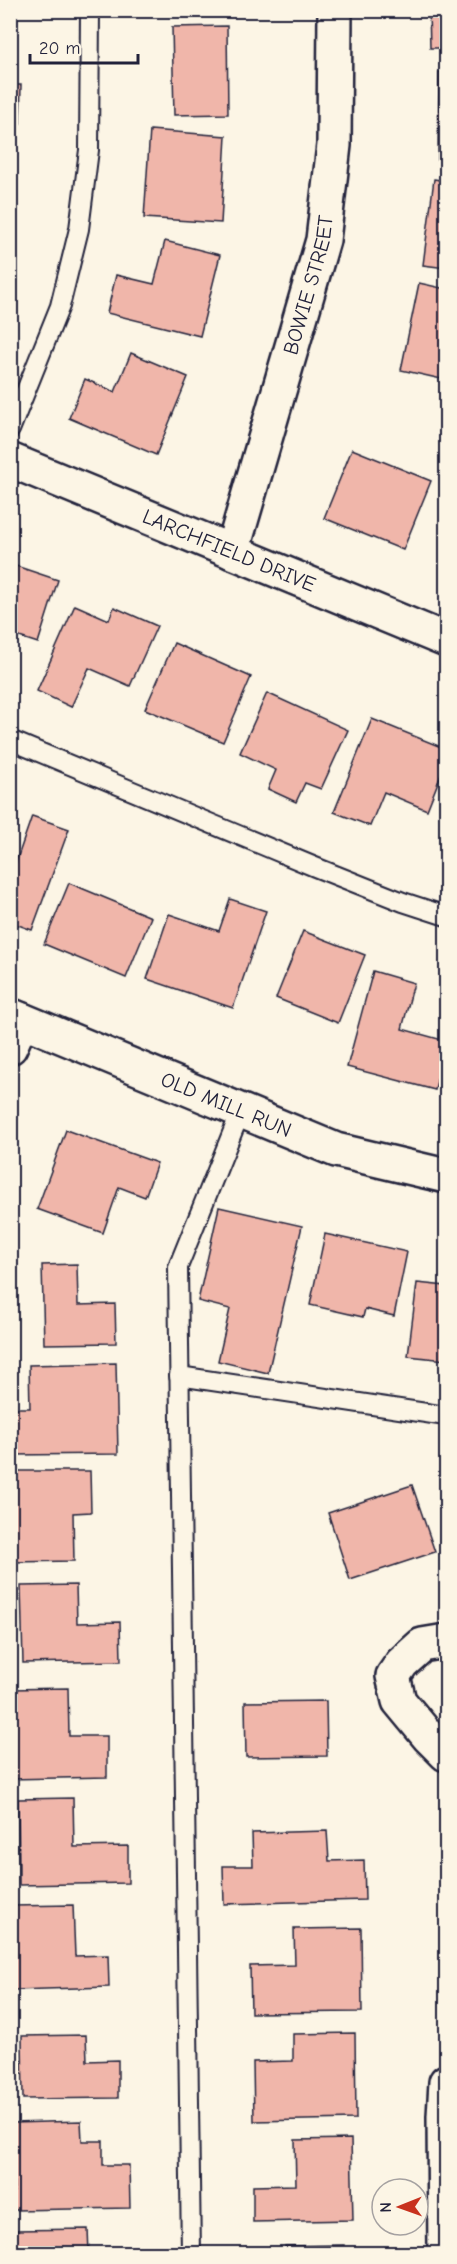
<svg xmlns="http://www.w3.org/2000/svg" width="457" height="2264" font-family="'Comic Neue',sans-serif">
  <rect width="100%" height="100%" fill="#fcf5e5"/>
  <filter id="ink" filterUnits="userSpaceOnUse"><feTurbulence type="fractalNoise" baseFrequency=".0167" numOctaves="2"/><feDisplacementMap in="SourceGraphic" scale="12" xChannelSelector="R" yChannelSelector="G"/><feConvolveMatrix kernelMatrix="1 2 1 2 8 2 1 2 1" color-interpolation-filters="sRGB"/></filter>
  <g filter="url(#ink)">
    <!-- building -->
    <g fill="#f0b6aa" stroke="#22223b" stroke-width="1.5">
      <polygon points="429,10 446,10 446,48 430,48"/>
      <polygon points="227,26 228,114 174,115 172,27"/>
      <polygon points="439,72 446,72 446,160 438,160"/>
      <polygon points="10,85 21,85 20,124 10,124"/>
      <polygon points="150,130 226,136 221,223 144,218"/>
      <polygon points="434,179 446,181 446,268 423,265"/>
      <polygon points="165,241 220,255 200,336 107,313 116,275 154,284"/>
      <polygon points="419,283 446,289 446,380 401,370"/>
      <polygon points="131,353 188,377 156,455 69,418 85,379 115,392"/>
      <polygon points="352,449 431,481 403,550 324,518"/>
      <polygon points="10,564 58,580 38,643 10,634"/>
      <polygon points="75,605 109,620 114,607 157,626 130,686 89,668 71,707 37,691"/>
      <polygon points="174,643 251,677 223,742 145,709"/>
      <polygon points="267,693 348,730 321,789 305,783 296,802 268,789 276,770 240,753"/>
      <polygon points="372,719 446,749 446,762 427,810 384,792 370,826 334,812"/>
      <polygon points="32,816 69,829 32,930 10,922 10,863 15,865"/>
      <polygon points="69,883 151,917 126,978 44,944"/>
      <polygon points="230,899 266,911 233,1008 147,979 169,914 219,931"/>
      <polygon points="303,931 365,955 338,1023 276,998"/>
      <polygon points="373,971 414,983 402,1029 446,1041 435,1090 347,1067"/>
      <polygon points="66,1130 157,1163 145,1197 119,1187 103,1233 37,1209"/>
      <polygon points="219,1207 302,1226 268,1373 218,1361 230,1309 198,1301"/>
      <polygon points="325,1234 407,1252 394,1316 365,1309 363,1317 310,1305"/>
      <polygon points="77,1264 78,1305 115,1304 116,1343 44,1344 42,1265"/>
      <polygon points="417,1283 446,1286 446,1360 408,1356"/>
      <polygon points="116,1363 118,1454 12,1455 11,1408 30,1408 29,1365"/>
      <polygon points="10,1471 90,1471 91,1512 73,1513 74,1561 10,1562"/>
      <polygon points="412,1485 435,1552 350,1580 328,1513"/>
      <polygon points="76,1585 77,1623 120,1622 121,1661 23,1663 21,1586"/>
      <polygon points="68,1688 69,1736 107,1736 107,1777 10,1779 10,1689"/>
      <polygon points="326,1701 327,1756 246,1757 245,1702"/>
      <polygon points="73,1798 74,1847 128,1846 128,1883 19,1885 18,1799"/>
      <polygon points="327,1831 329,1861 364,1860 365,1900 224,1904 223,1866 253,1866 252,1833"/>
      <polygon points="73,1905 75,1956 108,1955 109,1987 14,1990 11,1906"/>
      <polygon points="361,1928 362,2012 251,2013 250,1966 295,1965 294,1929"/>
      <polygon points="355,2033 356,2119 254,2121 253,2062 293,2061 293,2034"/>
      <polygon points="86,2035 87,2061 118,2060 118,2098 23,2099 22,2036"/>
      <polygon points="81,2121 82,2141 103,2141 103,2165 129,2165 130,2208 14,2210 13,2123"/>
      <polygon points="351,2139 353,2220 253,2222 253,2186 296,2185 295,2140"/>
      <polygon points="88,2229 89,2254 16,2254 16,2230"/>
      <polygon points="344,2245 344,2254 285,2254 285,2246"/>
    </g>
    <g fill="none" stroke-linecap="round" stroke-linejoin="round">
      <defs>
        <g id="service">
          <polyline points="10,430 60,306 79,229 89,150 90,10"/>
          <polyline points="10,740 315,867 403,902 446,916"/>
          <polyline points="179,1376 446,1416"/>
          <polyline points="191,2254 178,1267 241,1111"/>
        </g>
        <g id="minor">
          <path id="s1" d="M10,460L446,640"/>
          <path id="s2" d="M232,552L323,240L334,145L335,10"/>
          <polyline points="10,1047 22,1020"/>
          <polyline points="446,1641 422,1645 402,1663 393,1676 399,1701 428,1736 446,1754"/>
        </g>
        <g id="tertiary">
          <path id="s3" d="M10,1015L336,1150L446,1176"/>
          <polyline points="445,2254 444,2116 446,2082"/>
        </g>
      </defs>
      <!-- service casing -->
      <use href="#service" stroke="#22223b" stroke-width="22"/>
      <!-- minor casing -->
      <use href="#minor" stroke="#22223b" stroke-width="38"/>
      <!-- tertiary casing -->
      <use href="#tertiary" stroke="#22223b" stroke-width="38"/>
      <!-- service -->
      <use href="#service" stroke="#fcf5e5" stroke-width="18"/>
      <!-- minor -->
      <use href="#minor" stroke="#fcf5e5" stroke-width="33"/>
      <!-- tertiary -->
      <use href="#tertiary" stroke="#fcf5e5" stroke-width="33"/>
    </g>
  </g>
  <g text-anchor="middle" stroke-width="6" stroke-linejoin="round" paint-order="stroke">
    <!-- street labels -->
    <g font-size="21" fill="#22223b" stroke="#fcf5e5">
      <text dy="7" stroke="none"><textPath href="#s2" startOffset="278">BOWIE STREET</textPath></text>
      <text dy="7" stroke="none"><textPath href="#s1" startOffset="237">LARCHFIELD DRIVE</textPath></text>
      <text dy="7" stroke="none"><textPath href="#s3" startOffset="234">OLD MILL RUN</textPath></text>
    </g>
  </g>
  <!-- margin -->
  <rect width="457" height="2264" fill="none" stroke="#fcf5e5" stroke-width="36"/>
  <rect x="18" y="18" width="421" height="2228" fill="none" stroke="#22223b" stroke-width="2" filter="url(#ink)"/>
  <!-- north arrow -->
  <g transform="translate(400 2207) rotate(269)"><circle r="28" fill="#fcf5e5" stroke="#a5a1a1" stroke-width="1.5"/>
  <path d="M0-4.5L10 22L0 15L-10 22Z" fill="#c8321e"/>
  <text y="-9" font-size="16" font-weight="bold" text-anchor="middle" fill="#22223b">N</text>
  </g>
  <!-- scale -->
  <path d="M30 54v9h108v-9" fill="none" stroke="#22223b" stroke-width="3"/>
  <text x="39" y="54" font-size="18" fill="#22223b" stroke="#fcf5e5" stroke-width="4.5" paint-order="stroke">20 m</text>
</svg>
